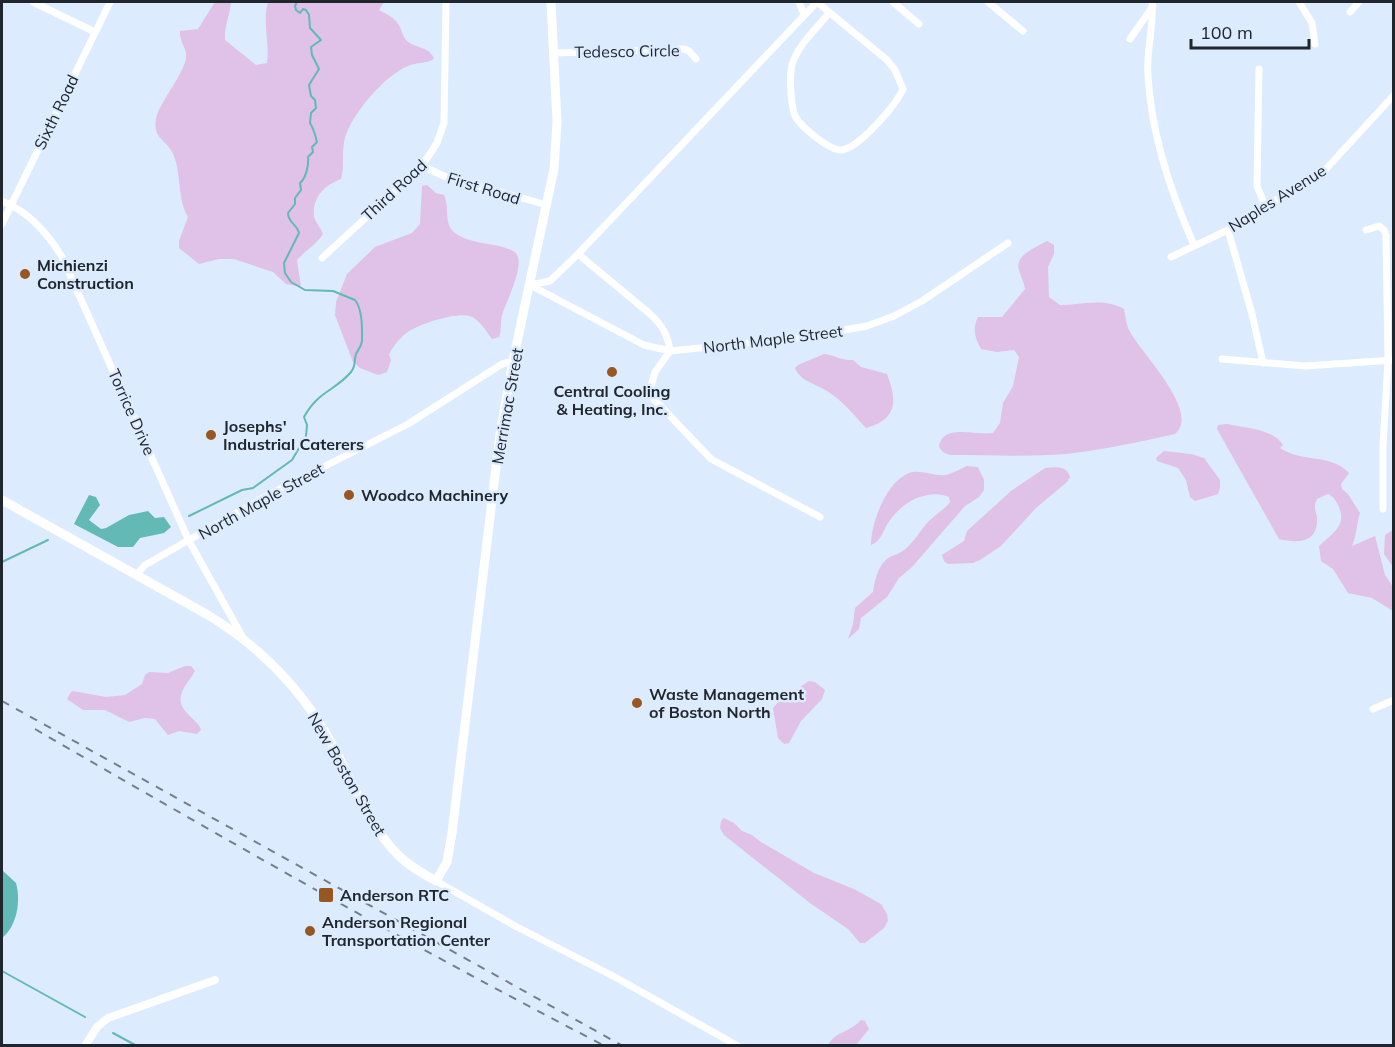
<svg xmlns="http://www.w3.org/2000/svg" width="1395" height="1047" font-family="Mulish,sans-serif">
  <rect width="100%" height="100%" fill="#ddebfe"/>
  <!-- green -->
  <g fill="#e0c1e7">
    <path d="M215,2H231C230,15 224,27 225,40L256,65L267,63C270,42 262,23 268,2H384L379,10C386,14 394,17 398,24C402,29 402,36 407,41C416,49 430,46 434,59C425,64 417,62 408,66C385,75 351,115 345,138C341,151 345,166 341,179C325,185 312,197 314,216C315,222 321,228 323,234C316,245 306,250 297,260L301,287L286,284L273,272L234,259H219L199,264L179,248V241L188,217C178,200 181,178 175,159C169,138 150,141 157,115C163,98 185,72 186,57C187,48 179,41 180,31L198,29Z"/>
    <path d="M427,185L436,193L444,195C450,207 443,224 455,233C467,242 485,243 499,246C505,248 516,250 518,257C522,271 507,300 502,315C500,322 502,330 499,337L492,339C486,331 480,320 470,316C456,312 423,323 411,330C402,335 394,345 389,354L391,360L387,372L378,375L360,368L353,362L335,315L336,302L347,274L375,247L412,233L420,224L422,186Z"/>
    <path d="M1047,241L1054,245V254L1048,267L1049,297L1060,305C1082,305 1103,297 1124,309C1125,315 1126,322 1128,328C1138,351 1202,411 1175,434C1139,442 1102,450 1066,454C1027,457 989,455 950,455L943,452L939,447C942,423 976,436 993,433L1000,423L1003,403L1013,386L1019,357L1014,350L997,352L981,349C975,338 972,329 978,317H1002L1025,289C1024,282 1021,277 1019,270C1014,255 1037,247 1047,241Z"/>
    <path d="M824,354C834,355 843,361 853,360L861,367L887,374C897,401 898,419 866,428C854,415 842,400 827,391C816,384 800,381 795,368L798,365Z"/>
    <path d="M1227,424C1244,428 1272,428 1283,445L1280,448C1302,463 1330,453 1349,473L1341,484L1342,489L1348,494L1360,513C1356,525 1357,535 1352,546L1375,536L1385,575L1393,587V611L1372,598L1348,593L1333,569L1321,561L1319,546C1333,533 1348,525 1338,505C1335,499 1334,497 1328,494L1317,499C1312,510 1318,512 1317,522C1316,544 1295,543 1279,539L1217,429L1218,425Z"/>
    <polygon points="1164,451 1191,454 1204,458 1220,480 1220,488 1218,494 1195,501 1190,497 1186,480 1178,468 1157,461 1156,458"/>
    <path d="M967,466L978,467L984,480V490L979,497L965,506L912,567L899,578L887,597L861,618L859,629L848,639L853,624L855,608L873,592C875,580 877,567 888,558C893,555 899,554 904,550C915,542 920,530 929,521C936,514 944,510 950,502L949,497C926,488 901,503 888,523C883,531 881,541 871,545C871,523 886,482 909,473C921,469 934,477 946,475C953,473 960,469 967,466Z"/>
    <path d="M1045,468C1055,467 1067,465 1070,477L1067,482L1036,508L1001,546L980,560L973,563L948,564L944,561L942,555L964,541L967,531L1011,491Z"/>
    <polygon points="1393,530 1394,567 1393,567 1384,554 1385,535"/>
    <path d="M185,666H191L195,671C187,685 172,697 187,713C191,718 196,721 200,727L201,730L197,734L179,731L168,735L155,719L145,718L129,722L105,710H83L67,699L71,692L73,691L106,697L125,695L142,684L145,675L149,672L168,673Z"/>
    <polygon points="809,681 815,682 825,690 822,699 801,721 789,743 784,744 778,738 773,708 778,702"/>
    <polygon points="724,818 734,823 742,831 752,835 761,842 814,873 854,889 881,904 887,914 888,921 884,928 865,943 860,943 848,929 810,903 724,835 720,828 721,821"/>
    <path d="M861,1020L865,1021L869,1029L856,1045H828C836,1031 849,1033 861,1020Z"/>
  </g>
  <!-- water -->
  <g fill="#62b9b5">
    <polygon points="89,495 96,497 100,505 89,520 101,529 106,528 129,515 148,511 155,518 164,517 171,527 164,533 140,538 133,547 118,547 74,524"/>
    <path d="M2,870L16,883C21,901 17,926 2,938Z"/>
  </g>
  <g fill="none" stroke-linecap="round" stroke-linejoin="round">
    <!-- stream -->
    <g stroke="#62b9b5" stroke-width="2">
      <path d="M189,516L242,490L253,488L292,460L306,436L307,425L304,417C318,391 335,391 351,372C356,366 354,360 356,354C358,350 361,347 362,341C362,330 363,310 355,300L333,291L305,290L291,282L285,273L284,263L299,233C297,224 288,223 288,213L295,204V198L301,190L300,183C306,178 309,165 308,157L313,152L312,147L317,142C315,135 314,129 310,123L311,113L316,108L315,100L311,96L309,85L319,69L312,55L311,47L321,40L310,28L309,15L306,10L303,9L300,13L296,10L295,6L297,2"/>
      <polyline points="2,562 48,540"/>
      <polyline points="2,971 85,1017"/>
      <polyline points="113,1033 137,1046"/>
    </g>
    <!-- minor -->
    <g stroke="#fff" stroke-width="7">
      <polyline points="33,2 95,32"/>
      <polyline points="799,2 804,15"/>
      <path d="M817,2L887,60L895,70L903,89C896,105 860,147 842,150C830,151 801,127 795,116C791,106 789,76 792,65C797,46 817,28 829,13"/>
      <polyline points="893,2 919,24"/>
      <polyline points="988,2 1023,31"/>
      <path d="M1152,2C1154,27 1146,51 1148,75C1151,134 1170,191 1194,245"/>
      <polyline points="1299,2 1312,23 1315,44"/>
      <polyline points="1350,12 1359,2"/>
      <polyline points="1130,39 1153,6"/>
      <polyline points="554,53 684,49 689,51 696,59"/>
      <polyline points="1259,69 1257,186 1266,208"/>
      <polyline points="422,166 446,177 547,205"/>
      <path d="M2,201C29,212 47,232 62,257L189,541L242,636"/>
      <polyline points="2,224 110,2"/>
      <polyline points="1228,230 1252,314 1263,363"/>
      <polyline points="1366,230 1379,226 1384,230 1386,235 1388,360 1383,446 1383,509"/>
      <path d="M578,254L649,313C661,324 668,334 670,351L655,372L649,394L711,459L820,517"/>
      <polyline points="1171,257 1228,230 1326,169 1394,95"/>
      <polyline points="322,258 422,166 437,143 444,123 446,2"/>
      <polyline points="530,285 644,345 670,351 799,338 867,326 894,316 922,301 1008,243"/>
      <polyline points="530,285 550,281 578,254 817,2"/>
      <polyline points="1222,359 1305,366 1394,360"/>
      <polyline points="136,575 145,565 268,495 408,424 502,364 513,361"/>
      <polyline points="1373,709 1394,700"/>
      <polyline points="436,881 517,927 613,976 738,1046"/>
    </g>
    <!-- tertiary -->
    <polyline stroke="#fff" stroke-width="8" points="85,1046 97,1027 108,1018 215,980"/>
    <!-- secondary -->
    <path stroke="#fff" stroke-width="9" d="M2,500L208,615C254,643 290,677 319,722C346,763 364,821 398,855C409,866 422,873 436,881L447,862L452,833L500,434L513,361L554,169L557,122L551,2"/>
    <!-- rail -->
    <g stroke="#757f8b" stroke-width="2" stroke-dasharray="8 8" stroke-linecap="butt">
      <polyline points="2,701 623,1046"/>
      <path d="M35,729C223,838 411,946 605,1046"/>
    </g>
  </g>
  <!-- markers -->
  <g fill="#985722" stroke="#ddebfe" stroke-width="2">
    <circle cx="25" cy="274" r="6"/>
    <circle cx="612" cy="372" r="6"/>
    <circle cx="211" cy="435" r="6"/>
    <circle cx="349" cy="495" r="6"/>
    <circle cx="637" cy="703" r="6"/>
    <rect x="318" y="887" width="16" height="16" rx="3"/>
    <circle cx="310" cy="931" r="6"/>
  </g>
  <g text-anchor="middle" stroke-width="5" stroke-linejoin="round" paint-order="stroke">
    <!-- street labels -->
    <g font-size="16" fill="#20262d" stroke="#ddebfe">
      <text transform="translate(627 51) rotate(-1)" y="6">Tedesco Circle</text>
      <text transform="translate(56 112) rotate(-64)" y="6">Sixth Road</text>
      <text transform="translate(484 188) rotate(17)" y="6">First Road</text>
      <text transform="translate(394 190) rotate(-43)" y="6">Third Road</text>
      <text transform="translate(1277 198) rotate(-32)" y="6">Naples Avenue</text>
      <text transform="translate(773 339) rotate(-7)" y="6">North Maple Street</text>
      <text transform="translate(507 406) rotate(-80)" y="6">Merrimac Street</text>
      <text transform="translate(132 412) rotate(66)" y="6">Torrice Drive</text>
      <text transform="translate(261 501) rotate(-29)" y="6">North Maple Street</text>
      <text transform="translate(347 774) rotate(60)" y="6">New Boston Street</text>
    </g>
    <!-- poi labels -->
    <g font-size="16" font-weight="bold" fill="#20262d" stroke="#ddebfe" text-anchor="start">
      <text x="37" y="271">Michienzi<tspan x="37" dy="18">Construction</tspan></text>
      <text x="612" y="397" text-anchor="middle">Central Cooling<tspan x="612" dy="18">&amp; Heating, Inc.</tspan></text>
      <text x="223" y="432">Josephs'<tspan x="223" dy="18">Industrial Caterers</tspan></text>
      <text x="361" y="501">Woodco Machinery</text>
      <text x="649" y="700">Waste Management<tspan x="649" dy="18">of Boston North</tspan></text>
      <text x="340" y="901">Anderson RTC</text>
      <text x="322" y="928">Anderson Regional<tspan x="322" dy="18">Transportation Center</tspan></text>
    </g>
  </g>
  <!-- border -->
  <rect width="1395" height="1047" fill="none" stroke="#20262d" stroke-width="6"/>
  <!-- scale -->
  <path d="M1191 39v9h118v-9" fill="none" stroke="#20262d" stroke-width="3"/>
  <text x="1200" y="39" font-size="18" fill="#20262d" stroke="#ddebfe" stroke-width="4.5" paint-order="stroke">100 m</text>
</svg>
